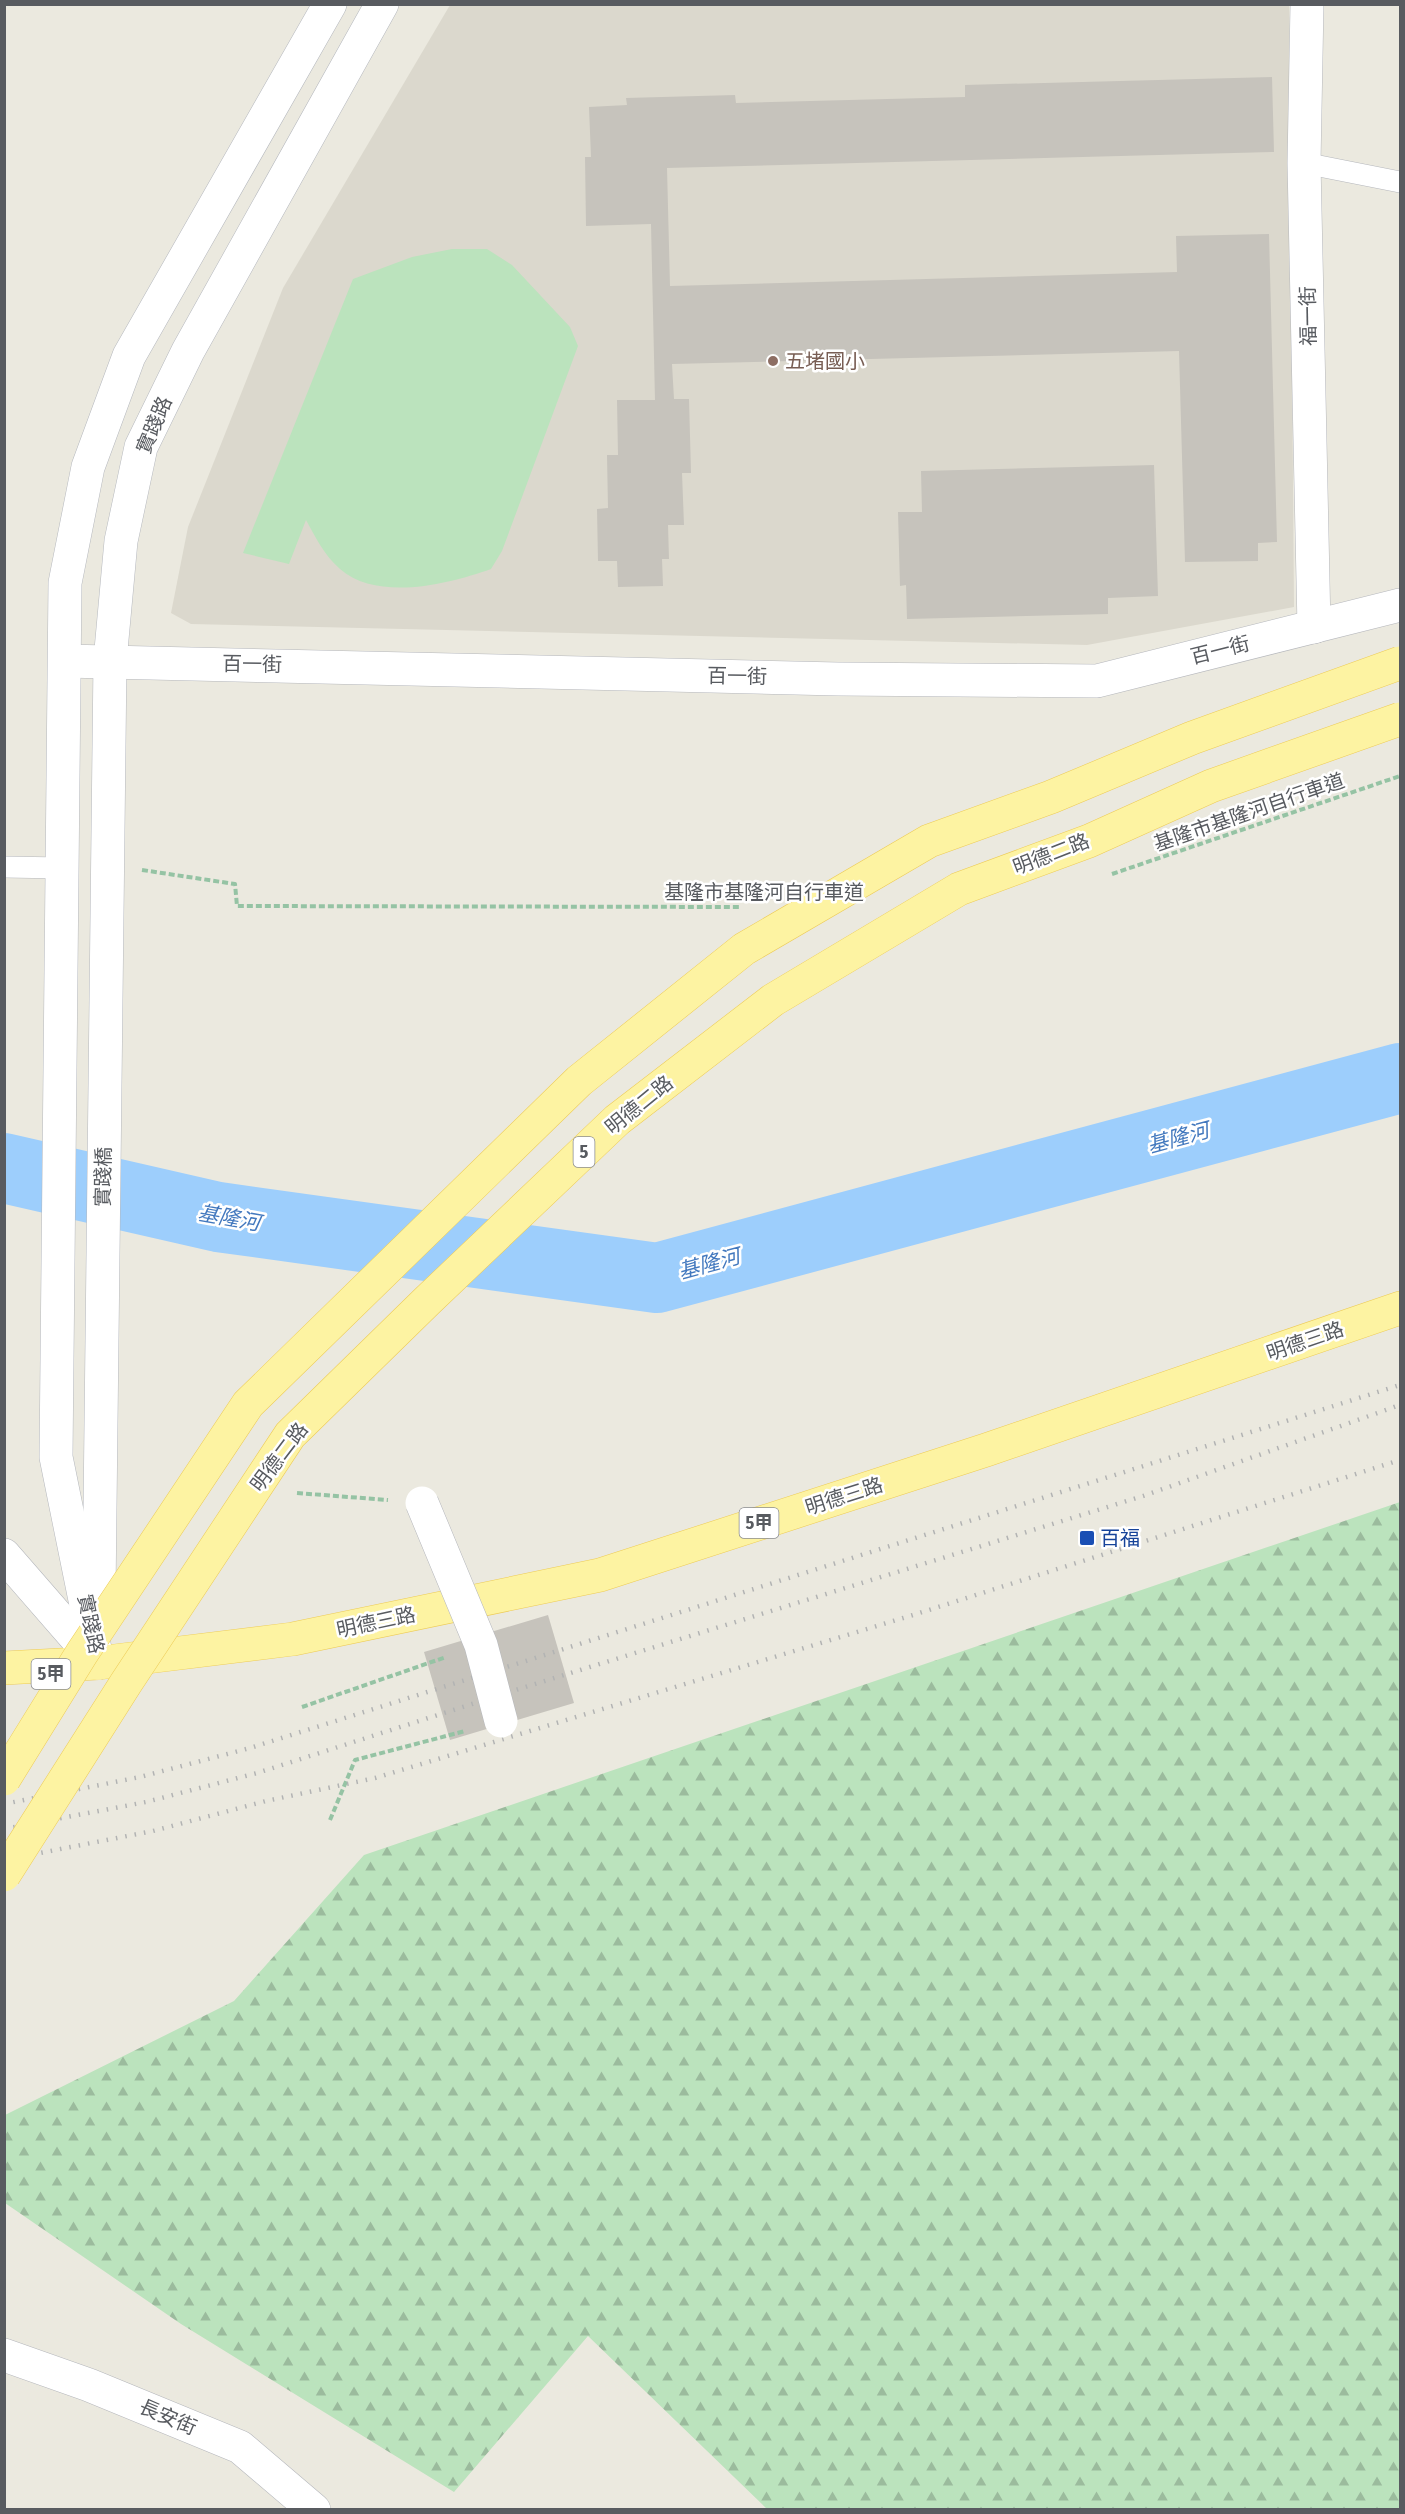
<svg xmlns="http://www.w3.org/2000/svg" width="1405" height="2514" font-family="'Fira Sans Condensed','Noto Sans TC',sans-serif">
  <defs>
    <pattern id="forest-firs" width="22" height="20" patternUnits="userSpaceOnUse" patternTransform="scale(1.5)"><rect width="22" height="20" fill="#bbe3bd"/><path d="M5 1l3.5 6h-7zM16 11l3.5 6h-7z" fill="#9bbb9d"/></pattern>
  </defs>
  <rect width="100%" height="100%" fill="#ebe9df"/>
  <!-- education -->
  <polygon fill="#dbd8cd" points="450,5 1289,5 1294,607 1087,645 191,624 171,613 188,527 283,288"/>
  <!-- green -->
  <path fill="#bbe3bd" d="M452,249H487L512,265L570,327L578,346L502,551L491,569C449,584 378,602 340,569C324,555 316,538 306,520L289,564L243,553L353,279L412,257Z"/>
  <!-- forest -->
  <polygon fill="url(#forest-firs)" points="1400,1502 1400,2509 767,2509 588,2336 454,2492 181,2324 5,2203 5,2115 234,2001 364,1855"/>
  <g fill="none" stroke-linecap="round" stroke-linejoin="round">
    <!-- river -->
    <polyline stroke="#9dcefc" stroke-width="70" points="4,1168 218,1217 657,1278 1400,1078"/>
  </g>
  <!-- building -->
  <g fill="#c6c3bc">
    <polygon points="1272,77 1274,152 667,168 670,286 1177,272 1176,236 1269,234 1277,542 1258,543 1258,561 1185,562 1179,351 672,364 674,399 689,399 691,473 682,473 684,525 668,525 669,559 662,559 663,586 618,587 617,561 598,561 597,509 608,508 607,455 618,455 617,400 655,400 651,224 586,226 585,157 591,157 589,107 627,105 626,98 735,95 736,103 965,97 965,85"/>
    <polygon points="1154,465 1158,596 1108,598 1108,614 907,619 906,585 900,586 898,512 922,512 921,471"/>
    <polygon points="548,1615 574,1703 450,1740 424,1652"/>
  </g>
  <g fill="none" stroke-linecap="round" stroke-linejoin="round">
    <defs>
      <g id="lane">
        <polyline points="1304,163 1400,182"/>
        <polyline points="4,867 63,868"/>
      </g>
      <g id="street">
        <polyline points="1307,4 1304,163 1314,627"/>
        <polyline points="65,661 838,679 1097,681 1400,605"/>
        <polyline points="4,1555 98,1663"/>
        <polyline points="4,2355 89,2385 240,2447 314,2510"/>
      </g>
      <g id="secondary">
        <polyline points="99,1594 110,661 121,541 141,447 188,351 382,4"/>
        <polyline points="97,1659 56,1457 65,583 88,467 129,356 330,4"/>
      </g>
      <polyline id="primary" points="4,1668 98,1663 293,1639 600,1575 986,1450 1400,1308"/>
    </defs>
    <!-- lane casing -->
    <use href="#lane" stroke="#b5b7bc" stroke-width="22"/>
    <!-- street casing -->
    <use href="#street" stroke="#b5b7bc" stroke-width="34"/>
    <!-- secondary casing -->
    <use href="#secondary" stroke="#b5b8be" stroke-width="34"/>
    <!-- primary casing -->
    <use href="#primary" stroke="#edcb56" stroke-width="34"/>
    <!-- path -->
    <g stroke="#95c3a4" stroke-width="4" stroke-dasharray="6 3" stroke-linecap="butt">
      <polyline points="142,870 235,884 237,906 741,907"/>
      <polyline points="1112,874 1400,776"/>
      <polyline points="297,1493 388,1500"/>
      <polyline points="302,1707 446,1657"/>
      <polyline points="330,1820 355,1760 465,1731"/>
    </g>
    <!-- lane -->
    <use href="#lane" stroke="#fff" stroke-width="21"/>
    <!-- street -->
    <use href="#street" stroke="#fff" stroke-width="33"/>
    <!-- secondary -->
    <use href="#secondary" stroke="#fff" stroke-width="33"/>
    <!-- primary -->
    <use href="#primary" stroke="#fdf3a2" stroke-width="33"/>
    <!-- rail -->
    <g stroke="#b2b3b3" stroke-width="4.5" stroke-dasharray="1.5 8" stroke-linecap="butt">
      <polyline points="4,1804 140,1777 250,1748 1400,1385"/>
      <polyline points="4,1829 146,1802 257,1773 522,1688 1143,1496 1400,1405"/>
      <polyline points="4,1860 153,1831 266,1801 375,1778 913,1615 1400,1460"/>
    </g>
    <defs>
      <polyline id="street-bridge" points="422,1503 481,1645 501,1721"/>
      <g id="primary-bridge">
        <polyline points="4,1779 82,1653 248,1404 579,1081 744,949 929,841 1051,797 1192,738 1400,663"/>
        <polyline points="4,1875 126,1683 290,1435 427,1301 617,1120 773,1000 959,889 1089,841 1211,786 1400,719"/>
      </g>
    </defs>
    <!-- street-bridge casing -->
    <use href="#street-bridge" stroke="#b5b7bc" stroke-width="34" stroke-linecap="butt"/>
    <!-- primary-bridge casing -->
    <use href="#primary-bridge" stroke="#edcb56" stroke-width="34" stroke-linecap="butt"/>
    <!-- street-bridge -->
    <use href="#street-bridge" stroke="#fff" stroke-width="33"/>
    <!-- primary-bridge -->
    <use href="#primary-bridge" stroke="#fdf3a2" stroke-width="33"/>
  </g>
  <!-- markers -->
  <circle fill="#8d6e63" stroke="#fff" stroke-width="2" cx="773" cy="361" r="6"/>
  <rect fill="#1a4fb4" stroke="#fff" stroke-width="2" x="1079" y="1530" width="16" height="16" rx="3"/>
  <g text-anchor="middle" stroke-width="5" stroke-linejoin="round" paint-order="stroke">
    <!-- shield labels -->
    <g fill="#fff" stroke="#8a8c90" stroke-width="1.5">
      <rect x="573.5" y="1137" width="21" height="30" rx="4.5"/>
      <rect x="739.5" y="1508" width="39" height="30" rx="4.5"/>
      <rect x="31.5" y="1659" width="39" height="30" rx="4.5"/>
    </g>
    <g font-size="18" font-weight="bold" fill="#585b60">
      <text x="584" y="1158">5</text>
      <text x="759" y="1529">5甲</text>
      <text x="51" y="1680">5甲</text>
    </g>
    <!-- street labels -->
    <g font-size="20" fill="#585b60" stroke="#fff">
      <text transform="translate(1308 316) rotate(-91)" y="7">福一街</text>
      <text transform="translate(154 425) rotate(-67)" y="7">實踐路</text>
      <text transform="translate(1220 650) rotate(-14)" y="7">百一街</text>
      <text transform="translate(252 664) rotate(1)" y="7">百一街</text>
      <text transform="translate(737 676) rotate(1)" y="7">百一街</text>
      <text transform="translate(1249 812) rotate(-19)" y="7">基隆市基隆河自行車道</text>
      <text transform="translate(1051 854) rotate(-21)" y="7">明德二路</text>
      <text x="764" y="899">基隆市基隆河自行車道</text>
      <text transform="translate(639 1105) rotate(-39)" y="7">明德二路</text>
      <text transform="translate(103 1177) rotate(-89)" y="7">實踐橋</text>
      <text transform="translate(1305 1341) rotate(-19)" y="7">明德三路</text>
      <text transform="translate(279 1457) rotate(-53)" y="7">明德二路</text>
      <text transform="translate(844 1496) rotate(-18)" y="7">明德三路</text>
      <text transform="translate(376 1622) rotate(-12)" y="7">明德三路</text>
      <text transform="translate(91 1624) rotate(78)" y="7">實踐路</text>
      <text transform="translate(168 2417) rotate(23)" y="7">長安街</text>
    </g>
    <!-- education labels -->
    <g font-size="20" fill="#785e54" stroke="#fff" text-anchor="start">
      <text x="785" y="368">五堵國小</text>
    </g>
    <!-- transit labels -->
    <g font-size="20" fill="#164399" stroke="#fff" text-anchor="start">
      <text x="1100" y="1545">百福</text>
    </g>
    <!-- water labels -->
    <g font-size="21" font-style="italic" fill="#4278be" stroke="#fff">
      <text transform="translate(1178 1138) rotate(-15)" y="7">基隆河</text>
      <text transform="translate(229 1218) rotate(10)" y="7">基隆河</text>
      <text transform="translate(709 1264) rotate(-15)" y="7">基隆河</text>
    </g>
  </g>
  <!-- border -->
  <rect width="1405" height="2514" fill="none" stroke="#585b60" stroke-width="12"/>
</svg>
